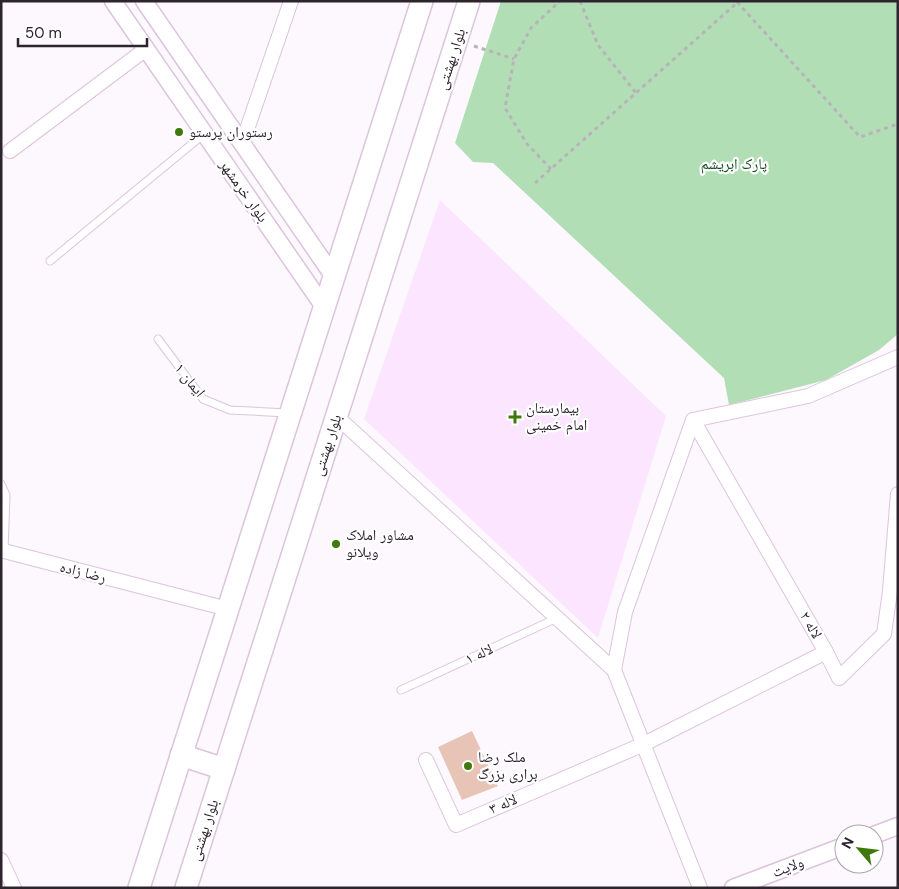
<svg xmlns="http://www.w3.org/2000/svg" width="899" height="889" font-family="'DM Sans','Noto Naskh Arabic',sans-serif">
  <rect width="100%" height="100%" fill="#fdf8fd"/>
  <!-- built -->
  <polygon fill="#fce5ff" points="440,200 666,416 598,638 364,419"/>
  <!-- green -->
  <polygon fill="#b2deb6" points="501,1 898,1 898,334 879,350 826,380 729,405 724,378 493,163 473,162 455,143"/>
  <!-- building -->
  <polygon fill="#e7c4b6" points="472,731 498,786 462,800 438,747"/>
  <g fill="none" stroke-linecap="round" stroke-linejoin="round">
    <defs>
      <g id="service">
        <polyline points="50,261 204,134"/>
        <polyline points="158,339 203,399 230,410 287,413"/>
        <polyline points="1,484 6,495 4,551"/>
        <polyline points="401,690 557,618"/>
      </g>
      <g id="minor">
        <polyline points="242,144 291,1"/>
        <polyline points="10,151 146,49"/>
        <polyline points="336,416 614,670 700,888"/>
        <polyline points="4,551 228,609"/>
        <polyline points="826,652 839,678 884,634 890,591 898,494"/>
        <polyline points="614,670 625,612 693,420 808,396 898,357"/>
        <polyline points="426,760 456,825 644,744 826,652 693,420"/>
        <polyline points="1,860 14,888"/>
      </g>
      <g id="tertiary">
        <polyline points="113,1 324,307"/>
        <polyline points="144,1 334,277"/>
        <polyline points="874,835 898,826"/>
        <polyline points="733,888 844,846"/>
      </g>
      <g id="primary">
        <polyline points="181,755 224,769"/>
        <polyline points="139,888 422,1"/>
        <polyline points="186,888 469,1"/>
      </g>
    </defs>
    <!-- service casing -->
    <use href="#service" stroke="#dcc4de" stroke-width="9"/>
    <!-- minor casing -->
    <use href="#minor" stroke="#dcc4de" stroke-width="16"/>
    <!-- tertiary casing -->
    <use href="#tertiary" stroke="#dcc4de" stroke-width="19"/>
    <!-- primary casing -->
    <use href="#primary" stroke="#dcc4de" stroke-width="24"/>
    <!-- path -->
    <g stroke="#b9b3b9" stroke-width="3" stroke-dasharray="4 4" stroke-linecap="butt">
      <polyline points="580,1 598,45 636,93"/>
      <polyline points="737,2 860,137 898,124"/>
      <polyline points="474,46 514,59"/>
      <polyline points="551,169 527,144 505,108 514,59 531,28 560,1"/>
      <polyline points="535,183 739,1"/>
    </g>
    <!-- service -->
    <use href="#service" stroke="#fff" stroke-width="7"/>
    <!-- minor -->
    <use href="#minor" stroke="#fff" stroke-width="14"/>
    <!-- tertiary -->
    <use href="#tertiary" stroke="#fff" stroke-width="16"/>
    <!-- primary -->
    <use href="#primary" stroke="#fff" stroke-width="21"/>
  </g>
  <!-- markers -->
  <g fill="#41780b" stroke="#fff" stroke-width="2">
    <circle cx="179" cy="132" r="5"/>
    <path d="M512.5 409.5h5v5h5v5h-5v5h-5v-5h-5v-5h5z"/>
    <circle cx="336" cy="544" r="5"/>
    <circle cx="468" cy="766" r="5"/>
  </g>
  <g text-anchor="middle" stroke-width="4.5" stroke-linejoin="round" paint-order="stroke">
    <!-- street labels -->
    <g font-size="15" fill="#2d242e" stroke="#fff">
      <text transform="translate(451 59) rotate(-72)" y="5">بلوار بهشتی</text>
      <text transform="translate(244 191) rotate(55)" y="5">بلوار خرمشهر</text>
      <text transform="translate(190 380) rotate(51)" y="5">ایمان ۱</text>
      <text transform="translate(327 445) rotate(-72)" y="5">بلوار بهشتی</text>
      <text transform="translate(83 572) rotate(14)" y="5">رضا زاده</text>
      <text transform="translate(811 625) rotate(60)" y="5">لاله ۲</text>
      <text transform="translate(479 654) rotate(-25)" y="5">لاله ۱</text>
      <text transform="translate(503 804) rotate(-23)" y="5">لاله ۳</text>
      <text transform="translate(204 830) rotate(-72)" y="5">بلوار بهشتی</text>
      <text transform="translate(788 867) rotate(-21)" y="5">ولایت</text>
    </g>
    <!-- poi labels -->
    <g font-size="15" fill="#2d242e" stroke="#fff" text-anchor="start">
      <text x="189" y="137">رستوران پرستو</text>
      <text x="526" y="413">بیمارستان<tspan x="526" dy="17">امام خمینی</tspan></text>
      <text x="346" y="540">مشاور املاک<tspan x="346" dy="17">ویلانو</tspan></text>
      <text x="478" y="762">ملک رضا<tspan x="478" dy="17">براری بزرگ</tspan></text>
    </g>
    <!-- park labels -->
    <g font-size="15" fill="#154c20" stroke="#fff">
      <text x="734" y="169">پارک ابریشم</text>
    </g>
  </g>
  <!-- border -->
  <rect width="899" height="889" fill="none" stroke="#2d242e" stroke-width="5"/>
  <!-- north arrow -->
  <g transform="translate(859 849) rotate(298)"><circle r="24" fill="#ffffff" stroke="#aba7ab"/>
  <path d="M0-4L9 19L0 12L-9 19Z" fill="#41780b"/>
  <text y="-8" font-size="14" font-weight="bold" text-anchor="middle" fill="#2d242e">N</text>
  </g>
  <!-- scale -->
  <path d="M18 38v8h129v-8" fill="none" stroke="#2d242e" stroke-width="2.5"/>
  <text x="25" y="38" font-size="15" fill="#2d242e" stroke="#ffffff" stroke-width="4" paint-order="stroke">50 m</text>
</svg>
